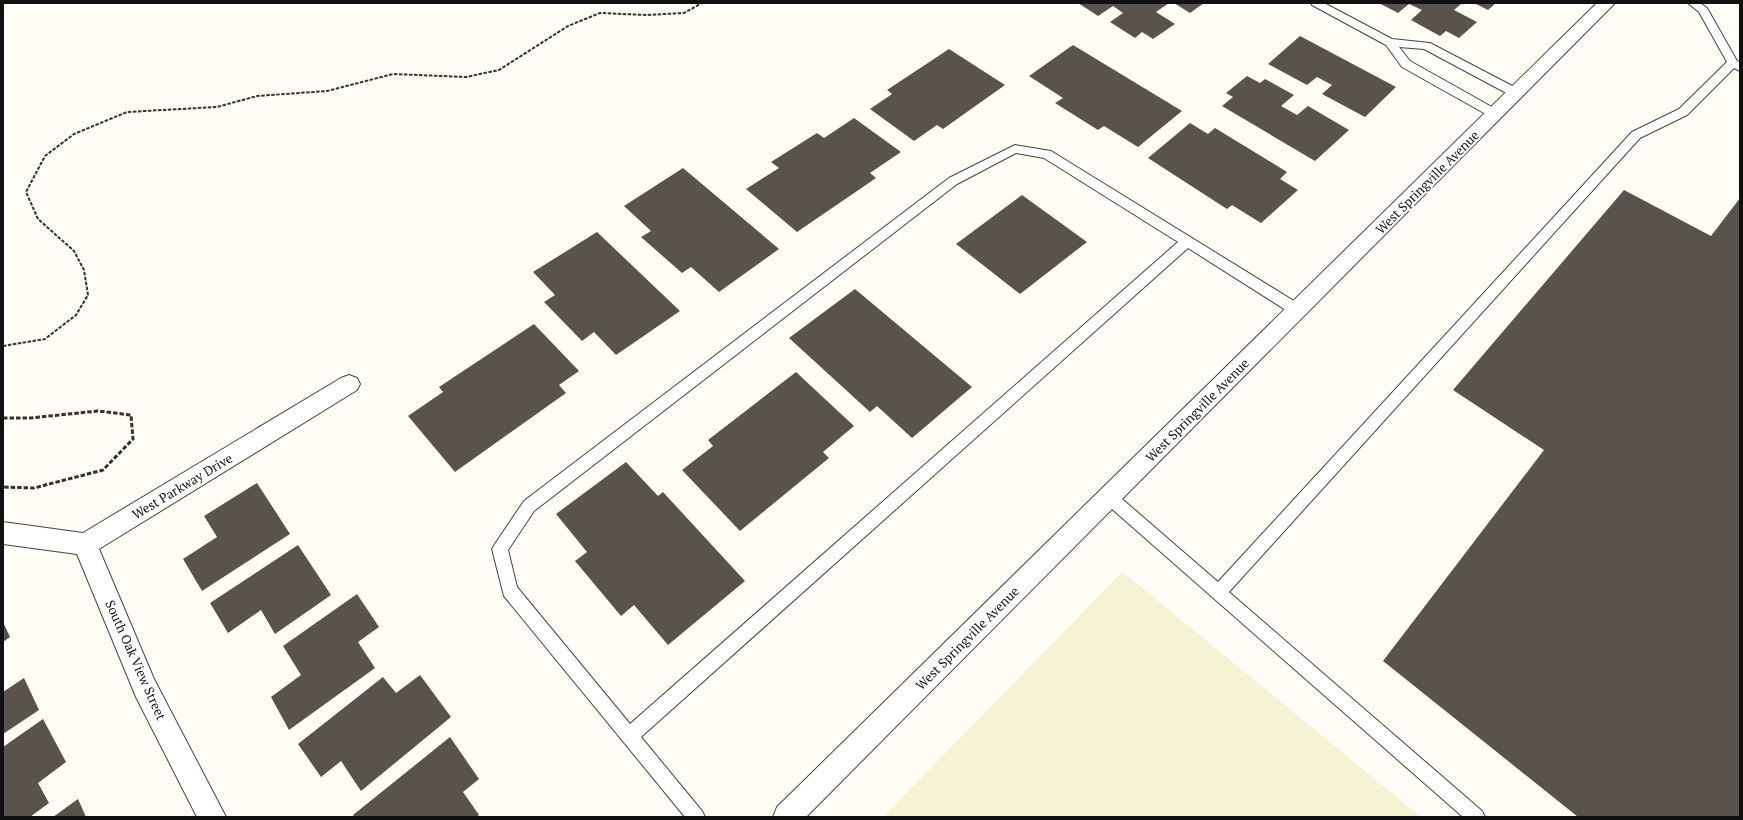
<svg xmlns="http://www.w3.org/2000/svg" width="1743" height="820" font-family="'PT Serif',serif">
  <rect width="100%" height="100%" fill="#fffdf5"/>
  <!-- farmland -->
  <polygon fill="#f6f3d4" points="1123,571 1123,572 1421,817 883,817"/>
  <!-- building -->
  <g fill="#5a524d">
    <polygon points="1078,3 1169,3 1156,12 1175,24 1153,39 1142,32 1135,38 1110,22 1123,13 1113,6 1098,16"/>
    <polygon points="1174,3 1204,3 1190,13"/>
    <polygon points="1379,3 1462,3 1454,10 1477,22 1459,38 1446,31 1440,36 1411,20 1422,10 1409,4 1398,13"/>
    <polygon points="1474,3 1496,3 1488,10"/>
    <polygon points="1300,36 1396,87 1365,117 1322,94 1332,85 1317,77 1307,85 1268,64"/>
    <polygon points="1073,45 1182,111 1138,147 1104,126 1098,130 1055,103 1063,98 1029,76"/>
    <polygon points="949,49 1005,85 943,129 937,125 914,141 870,109 892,94 887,90"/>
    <polygon points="1247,76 1260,83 1265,79 1294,95 1281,106 1297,115 1308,106 1349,130 1315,161 1222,106 1233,97 1226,93"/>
    <polygon points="854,118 901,152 870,173 876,178 797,232 746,189 779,168 771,162 817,133 824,138"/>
    <polygon points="1190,123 1208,134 1215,128 1287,172 1280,179 1298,190 1261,223 1232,205 1227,209 1148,158"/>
    <polygon points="683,168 779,249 719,292 691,267 682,273 641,237 651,231 624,206"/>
    <polygon points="1624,190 1711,236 1740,198 1740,817 1578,817 1383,661 1544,450 1453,390"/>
    <polygon points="1022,195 1087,242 1020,294 956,244"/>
    <polygon points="597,232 680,311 616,355 594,332 582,341 544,302 555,295 533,272"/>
    <polygon points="855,289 972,387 912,438 877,406 870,412 789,338"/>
    <polygon points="534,324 579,371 559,385 566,393 455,472 408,416 443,392 439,387"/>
    <polygon points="796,372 854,426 823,452 829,458 740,531 682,470 713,446 708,440"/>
    <polygon points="626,462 658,496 663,492 745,581 668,645 634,605 621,616 575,561 587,552 556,514"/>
    <polygon points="257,483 290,534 202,591 183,559 217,537 204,516"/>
    <polygon points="298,545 331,595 275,634 261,610 228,633 210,603"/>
    <polygon points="357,594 379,627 358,642 375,668 289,730 271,697 301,675 283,646"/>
    <polygon points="3,622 10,637 3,642"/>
    <polygon points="420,675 451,717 361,791 341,761 321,777 298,744 383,677 396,693"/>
    <polygon points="24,678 39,710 3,734 3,692"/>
    <polygon points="43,719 66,762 38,783 49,803 30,817 3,817 3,747"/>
    <polygon points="450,737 479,779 463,792 479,815 476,817 354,817 353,815"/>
    <polygon points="78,799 86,817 53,817"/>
  </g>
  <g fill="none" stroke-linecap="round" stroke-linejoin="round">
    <defs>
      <g id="service">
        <polygon points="1311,3 1324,3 1392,39 1430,43 1520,90 1522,93 1520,96 1512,96 1424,49 1399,47 1410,61 1499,111 1501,114 1499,117 1491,117 1402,67 1386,45 1312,5"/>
        <polygon points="1688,3 1700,3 1707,8 1737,61 1740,62 1740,71 1734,68 1687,115 1640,138 1229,592 1482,811 1485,817 1463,817 1104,502 1102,497 1104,492 1109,490 1114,492 1218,582 1632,132 1679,109 1727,62 1699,12"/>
        <path d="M1015,145L1051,151L1302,306L1304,310L1302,314L1297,315L1292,314L1188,248L641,737L702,811L705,817H685L504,596L492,549L495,544L524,501L949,178ZM1016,153L1044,158L1178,242L630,724L517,587L508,550L534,511L957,184Z"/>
      </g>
      <g id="minor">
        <polygon points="1597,3 1615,3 806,817 773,817 777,807"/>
        <polygon points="349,375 357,378 360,384 357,390 99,549 154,679 226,817 197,817 136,697 77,554 3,544 3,522 83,533 341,378"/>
      </g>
    </defs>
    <!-- service casing -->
    <use href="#service" stroke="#444" stroke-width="2"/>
    <!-- minor casing -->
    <use href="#minor" stroke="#444" stroke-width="2"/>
    <!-- path-far1 -->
    <polyline stroke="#333" stroke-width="2" stroke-dasharray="3.5 1.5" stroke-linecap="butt" points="3,346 45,339 76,315 88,295 84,270 74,251 38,219 26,192 45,156 74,134 127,112 217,107 257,96 327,91 393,74 466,77 499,70 568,26 600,13 646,15 684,13 702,3"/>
    <!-- path -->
    <polyline stroke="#333" stroke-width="3" stroke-dasharray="4.5 2" stroke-linecap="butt" points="3,418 30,418 98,411 131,415 133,439 103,470 34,488 3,487"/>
    <!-- service -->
    <use href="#service" fill="#fff" fill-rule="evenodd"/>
    <!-- minor -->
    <use href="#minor" fill="#fff" fill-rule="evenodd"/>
  </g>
  <g text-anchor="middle" stroke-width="4" stroke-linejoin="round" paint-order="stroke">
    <!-- street labels -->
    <g font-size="13" fill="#111" stroke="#fff">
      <text transform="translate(1427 182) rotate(-45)" y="5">West Springville Avenue</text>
      <text transform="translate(1197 410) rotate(-45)" y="5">West Springville Avenue</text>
      <text transform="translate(182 486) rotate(-31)" y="5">West Parkway Drive</text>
      <text transform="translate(967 638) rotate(-45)" y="5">West Springville Avenue</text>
      <text transform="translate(136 660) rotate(66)" y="5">South Oak View Street</text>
    </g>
  </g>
  <!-- border -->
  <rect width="1743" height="820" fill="none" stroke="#111111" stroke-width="8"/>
</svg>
